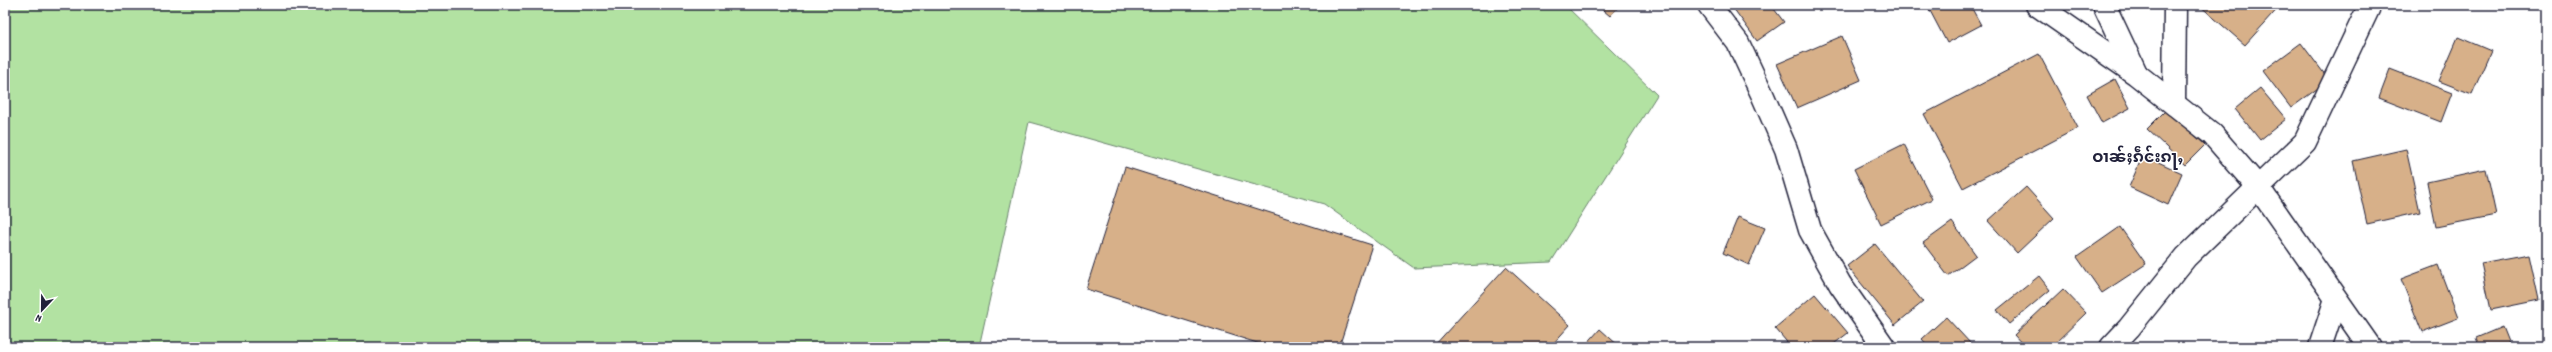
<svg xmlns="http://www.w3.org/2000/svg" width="2552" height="352" font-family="Dekko,'Noto Sans Myanmar',sans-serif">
  <rect width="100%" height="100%" fill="#fff"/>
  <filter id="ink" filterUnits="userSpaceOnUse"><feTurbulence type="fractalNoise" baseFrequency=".025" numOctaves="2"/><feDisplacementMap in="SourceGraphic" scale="8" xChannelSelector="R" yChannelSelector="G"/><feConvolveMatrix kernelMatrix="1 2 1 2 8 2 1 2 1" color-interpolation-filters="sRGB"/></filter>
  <g filter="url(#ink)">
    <!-- green -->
    <polygon fill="#b2e2a2" stroke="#6a826e" points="5,5 1565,5 1657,95 1551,262 1414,268 1324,204 1029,122 979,347 5,347"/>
    <!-- building -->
    <g fill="#d7b089" stroke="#22223b">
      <polygon points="1597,5 1620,5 1610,16"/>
      <polygon points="1731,5 1771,5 1784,22 1757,41"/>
      <polygon points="1927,5 1970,5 1981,25 1947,43"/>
      <polygon points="2069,5 2080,5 2070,9"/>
      <polygon points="2199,5 2281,5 2245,45"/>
      <polygon points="1842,36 1861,80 1797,108 1777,64"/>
      <polygon points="2458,37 2491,51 2472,94 2439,81"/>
      <polygon points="2301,43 2329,80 2291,108 2263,71"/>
      <polygon points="2039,54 2078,128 1963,188 1924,114"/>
      <polygon points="2390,69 2452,93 2441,122 2379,98"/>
      <polygon points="2115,79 2130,108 2102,123 2087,95"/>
      <polygon points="2260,88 2286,119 2260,140 2235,109"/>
      <polygon points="2167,109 2205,145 2185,165 2147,129"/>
      <polygon points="1904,144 1932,199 1881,224 1854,169"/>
      <polygon points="2406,149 2420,212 2367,224 2353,161"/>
      <polygon points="2143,155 2182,173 2168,205 2129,187"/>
      <polygon points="1125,167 1372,245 1339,347 1270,347 1086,289"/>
      <polygon points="2486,169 2496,215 2436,227 2427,182"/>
      <polygon points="2026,187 2054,218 2017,253 1988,221"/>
      <polygon points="1738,217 1765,228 1749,265 1723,253"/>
      <polygon points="1952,222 1976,255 1948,276 1923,243"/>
      <polygon points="2120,227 2146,264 2102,293 2077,257"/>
      <polygon points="1875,244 1923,302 1895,325 1847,266"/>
      <polygon points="2529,254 2539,300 2491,310 2481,263"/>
      <polygon points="2438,265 2458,318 2422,332 2401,279"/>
      <polygon points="1506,267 1570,325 1550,347 1433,347"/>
      <polygon points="2039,276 2050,290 2009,324 1997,310"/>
      <polygon points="2063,289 2086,313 2051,347 2025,347 2014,335"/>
      <polygon points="1815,294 1848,333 1830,347 1791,347 1775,328"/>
      <polygon points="1946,317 1971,344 1968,347 1929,347 1922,339"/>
      <polygon points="2502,327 2510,347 2480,347 2476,338"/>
      <polygon points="1600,329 1620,347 1584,347"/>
    </g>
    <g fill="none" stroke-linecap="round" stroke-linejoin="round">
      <defs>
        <g id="minor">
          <polyline points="1709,5 1738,43 1762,94 1786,149 1810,230 1840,284 1884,347"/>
          <polyline points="2037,5 2136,74 2212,134 2258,187 2370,347"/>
          <polyline points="2104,5 2136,73"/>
          <polyline points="2174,104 2175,5"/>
          <polyline points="2111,347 2129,328 2186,257 2305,142 2370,5"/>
          <polyline points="2320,347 2336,299"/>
        </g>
      </defs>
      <!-- minor casing -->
      <use href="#minor" stroke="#22223b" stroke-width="25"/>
      <!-- minor -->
      <use href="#minor" stroke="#fff" stroke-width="22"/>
    </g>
  </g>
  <g text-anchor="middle" stroke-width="3" stroke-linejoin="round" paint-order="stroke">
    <!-- quarter labels -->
    <g font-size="16" font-weight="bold" fill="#22223b" stroke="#fff">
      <text x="2138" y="162">ဝၢၼ်ႈၵဵင်းၵႃႇ</text>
    </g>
  </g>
  <!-- margin -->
  <rect width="2552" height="352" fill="none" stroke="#fff" stroke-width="20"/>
  <rect x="10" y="10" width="2532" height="332" fill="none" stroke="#22223b" stroke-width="1.5" filter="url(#ink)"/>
  <!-- north arrow -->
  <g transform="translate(42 310) rotate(202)" stroke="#ffffff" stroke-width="3" paint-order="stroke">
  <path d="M0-3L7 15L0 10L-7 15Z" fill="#22223b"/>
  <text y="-6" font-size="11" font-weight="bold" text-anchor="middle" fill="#22223b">N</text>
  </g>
</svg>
